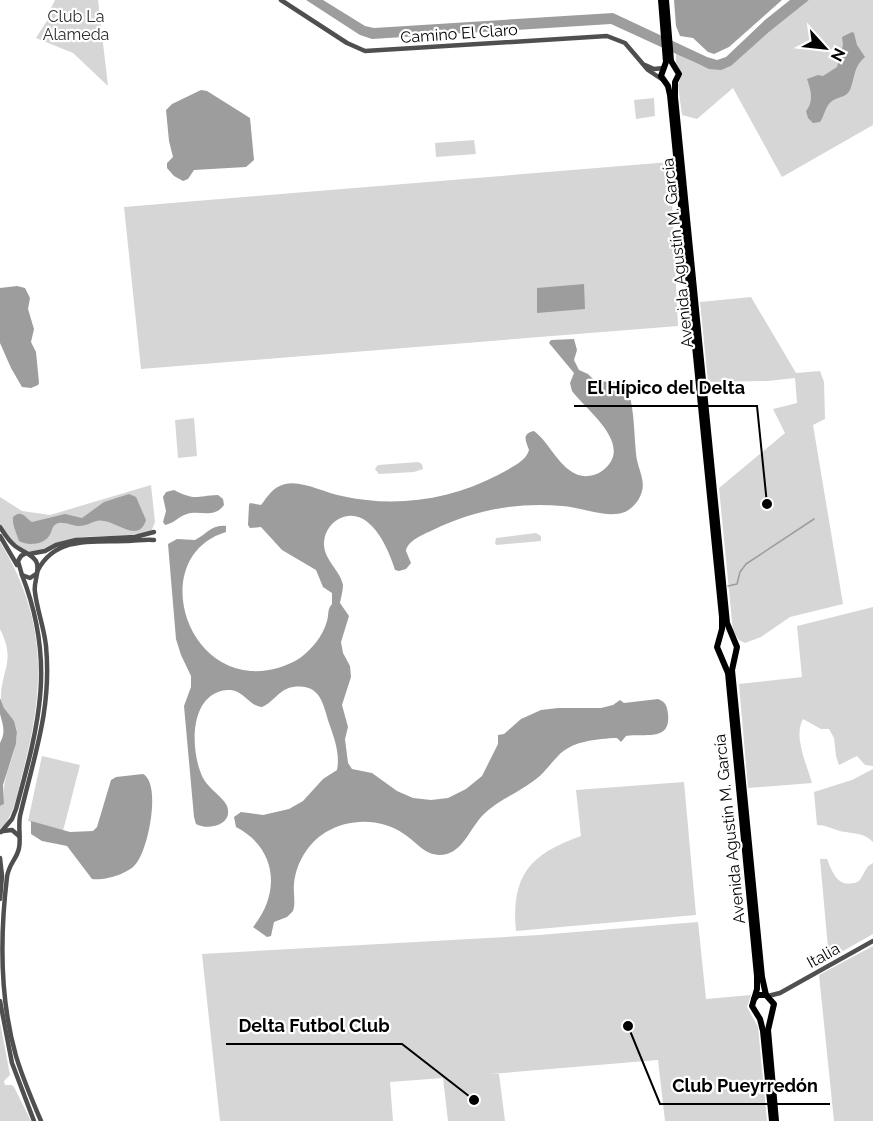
<svg xmlns="http://www.w3.org/2000/svg" width="873" height="1121" font-family="Raleway,sans-serif">
  <rect width="100%" height="100%" fill="#fff"/>
  <!-- green -->
  <g fill="#d6d6d6">
    <polygon points="55,0 98,0 108,86 73,53 36,38 52,13 51,8"/>
    <path d="M809,0H873V125L782,177L733,88L697,119L682,115L678,85L682,74L676,63V53C693,62 712,75 731,66L769,32Z"/>
    <polygon points="654,98 655,116 636,119 634,100"/>
    <polygon points="474,140 476,154 436,157 435,143"/>
    <polygon points="670,162 678,326 141,369 124,207"/>
    <polygon points="751,297 796,373 820,371 824,382 825,419 813,425 843,604 790,617 761,637 745,643 739,640 733,631 719,488 785,433 773,409 797,403 795,378 768,381 708,382 700,302"/>
    <polygon points="194,418 197,456 178,458 175,420"/>
    <polygon points="418,462 422,464 423,469 414,472 379,474 375,469 378,465"/>
    <polygon points="151,485 155,522 151,532 133,535 82,537 46,549 35,552 28,551 21,549 14,543 0,525 0,497 22,511 50,515"/>
    <polygon points="536,533 541,536 541,541 497,545 495,544 496,538"/>
    <path d="M0,542C48,620 45,689 22,775C17,794 15,815 0,829V806L4,804C1,776 14,762 17,737C19,721 4,714 1,700C0,670 17,663 0,629Z"/>
    <path d="M873,607V766L865,765L857,756L839,765L836,756L834,738L829,729H821L803,719C793,736 807,765 812,783L748,788L739,684L802,677L797,626Z"/>
    <polygon points="42,756 80,765 63,831 28,821"/>
    <path d="M873,769V842C864,833 857,834 846,832C834,831 829,825 817,825L814,792L852,780Z"/>
    <path d="M684,782L696,915L516,931C511,875 530,854 581,836L576,790Z"/>
    <path d="M820,859H827C832,871 837,887 853,883C856,883 860,881 861,878C866,871 865,867 873,863V934L829,959Z"/>
    <polygon points="698,922 706,999 751,995 747,1007 758,1027 767,1121 665,1121 658,1060 491,1074 499,1074 505,1121 448,1121 443,1078 390,1082 393,1121 220,1121 202,954 539,935"/>
    <polygon points="873,946 873,1121 834,1121 819,975"/>
    <polygon points="0,1022 10,1075 4,1081 5,1085 12,1085 14,1087 31,1121 0,1121"/>
  </g>
  <!-- water -->
  <g fill="#9d9d9d">
    <polygon points="306,0 323,0 365,26 374,28 613,13 707,57 717,60 726,57 765,20 790,0 809,0 769,32 731,66 721,70 709,69 611,24 372,39 360,35"/>
    <polygon points="674,0 782,0 729,47 714,54 708,52 693,38 680,36 676,26"/>
    <path d="M852,32L854,33L857,45L865,57C854,66 855,76 851,87C848,98 839,96 832,101C825,106 825,115 820,122L813,123L808,118L806,111C814,102 811,90 807,79L818,75L823,76L837,67L843,45L842,37Z"/>
    <polygon points="201,90 207,91 250,118 254,160 246,167 194,170 188,179 183,181 174,176 167,168 167,163 173,157 169,141 166,110 172,104"/>
    <polygon points="584,284 585,309 537,313 537,288"/>
    <polygon points="17,286 25,288 30,298 28,309 34,329 31,342 36,352 39,383 38,385 31,388 22,387 11,368 0,343 0,288"/>
    <path d="M574,339L577,350L574,360L579,370L588,374L596,382C607,382 617,379 626,389C635,399 634,444 637,460C639,470 645,481 642,491C640,500 633,508 625,512C606,519 582,507 562,506C517,502 474,510 433,530C424,534 407,541 406,551L411,563L406,569L399,571L395,570C388,547 368,502 337,520C329,525 324,534 324,544C324,560 340,570 343,585C343,590 341,598 340,603L349,616L341,642L343,653L350,666L351,677L342,705L348,727L345,739L348,763L352,769L372,773L397,791L413,798L431,800L448,798L466,789L482,776L498,744V735L504,734L521,719L541,710L558,708H601L613,705L620,700L624,703L658,699C666,702 667,706 668,714C671,742 646,733 626,736L621,742L617,738H613C593,740 572,741 558,756C549,765 543,775 532,782C516,794 498,800 483,815C471,827 464,849 447,854C427,859 418,843 404,834C381,818 350,818 326,832C308,843 296,863 294,884C293,893 296,903 293,911L287,917L274,922L271,936L267,937L253,927C281,893 277,848 236,827L234,817L241,812L263,815L289,809L303,801L323,779L337,770C340,755 335,740 330,726C323,706 322,683 293,687C279,689 274,702 262,707C246,705 243,685 221,691C188,700 191,754 203,778C208,788 224,798 227,806C234,825 208,831 196,824L194,817L184,706L191,687V676L181,655L176,639L168,544L177,539L195,540C207,534 212,524 226,526V532C153,554 179,666 251,671C268,672 286,667 300,658C312,649 323,636 327,621C329,615 327,609 332,604V593L323,587L316,570L282,550L261,527L250,528L248,525L249,505L250,503L261,505C268,496 273,487 285,484C302,480 325,493 342,496C395,508 450,500 498,475C508,469 526,462 529,450C526,441 521,434 534,431C549,442 557,465 576,474C584,478 595,476 602,471C636,446 587,411 572,391L570,383L574,373L549,343L551,340Z"/>
    <path d="M174,490C196,501 195,496 218,495L223,499L224,505C214,519 200,510 187,514C179,516 175,523 165,525L163,522L166,511L163,497L166,492Z"/>
    <path d="M129,494L136,497L146,520C138,546 113,517 97,521C91,522 87,526 79,526C72,526 63,520 56,524C52,526 52,532 49,536C43,545 28,546 19,541C17,534 12,525 13,517C22,509 25,518 32,522L65,514L82,518L104,502Z"/>
    <path d="M0,698L4,708L14,721L17,732L16,744L3,785L4,804L0,806V743C6,732 3,725 0,714C0,710 0,703 0,698Z"/>
    <path d="M143,774C162,784 148,852 135,865C127,874 104,881 92,879L67,846L42,841L31,834V821L70,832L93,831L97,827L111,780L116,777Z"/>
  </g>
  <g fill="none" stroke-linecap="round" stroke-linejoin="round">
    <!-- stream -->
    <polyline stroke="#9d9d9d" stroke-width="1.5" points="728,586 737,584 740,572 746,564 814,519"/>
    <!-- minor -->
    <g stroke="#4f4f4f" stroke-width="4.5">
      <polyline points="281,0 347,43 365,51 607,36 625,43 648,70 663,80"/>
      <polyline points="645,65 654,69 664,68"/>
      <path d="M0,527C4,533 8,540 14,545C20,551 31,553 36,561C41,570 33,582 35,592C37,610 44,627 46,646C52,709 34,756 20,816C18,826 21,840 19,848C17,859 9,863 7,877C0,935 0,1000 16,1056C23,1079 32,1100 41,1121"/>
      <polyline points="0,536 17,565"/>
      <polyline points="26,553 21,556 18,561 22,575 30,578 36,574"/>
      <polyline points="29,554 45,551 56,545 76,540 135,537 154,532"/>
      <path d="M38,570C56,536 93,542 126,541C136,541 145,539 154,540"/>
      <polyline points="3,831 12,830 19,836"/>
      <path d="M1,832L12,819L16,809C39,724 56,662 22,575"/>
      <polyline points="0,858 2,876 0,899"/>
      <polyline points="768,996 780,993 873,941"/>
      <polyline points="0,1001 12,1063 34,1121"/>
    </g>
    <!-- major -->
    <g stroke="#000" stroke-width="6">
      <polyline points="661,0 666,62 661,76 668,86 670,95 722,617 722,629 717,647 728,673 757,976 757,989 752,1006 760,1019 763,1031 772,1121"/>
      <polyline points="666,0 671,61 679,74 675,82 675,97 727,623 737,647 732,670 762,977 766,995"/>
      <polyline points="754,999 758,995 766,995 774,1004 768,1030 776,1121"/>
    </g>
  </g>
  <g text-anchor="middle" stroke-width="4.5" stroke-linejoin="round" paint-order="stroke">
    <!-- park labels -->
    <g font-size="16" fill="#2d2d2d" stroke="#fff">
      <text x="76" y="22">Club La<tspan x="76" dy="18">Alameda</tspan></text>
    </g>
    <!-- street labels -->
    <g font-size="16" fill="#000" stroke="#fff">
      <text transform="translate(459 33) rotate(-4)" y="6">Camino El Claro</text>
      <text transform="translate(677 253) rotate(-96)" y="6">Avenida Agustín M. García</text>
      <text transform="translate(729 829) rotate(-96)" y="6">Avenida Agustín M. García</text>
      <text transform="translate(823 955) rotate(-29)" y="6">Italia</text>
    </g>
  </g>
  <!-- callouts -->
  <path fill="none" stroke="#000" stroke-width="2" d="M767 504L757 406H574M474 1100L402 1044H226M628 1026L660 1104H830"/>
  <g fill="#000" stroke="#fff" stroke-width="2">
    <circle cx="767" cy="504" r="6"/>
    <circle cx="474" cy="1100" r="6"/>
    <circle cx="628" cy="1026" r="6"/>
  </g>
  <g font-size="18" text-anchor="middle" font-weight="bold" fill="#000" stroke="#fff" stroke-width="4.5" stroke-linejoin="round" paint-order="stroke">
    <text x="666" y="394">El Hípico del Delta</text>
    <text x="314" y="1032">Delta Futbol Club</text>
    <text x="745" y="1092">Club Pueyrredón</text>
  </g>
  <!-- north arrow -->
  <g transform="translate(825 48) rotate(117)" stroke="#ffffff" stroke-width="4.5" paint-order="stroke">
  <path d="M0-4.5L10 22L0 15L-10 22Z" fill="#000000"/>
  <text y="-9" font-size="16" font-weight="bold" text-anchor="middle" fill="#000000">N</text>
  </g>
</svg>
